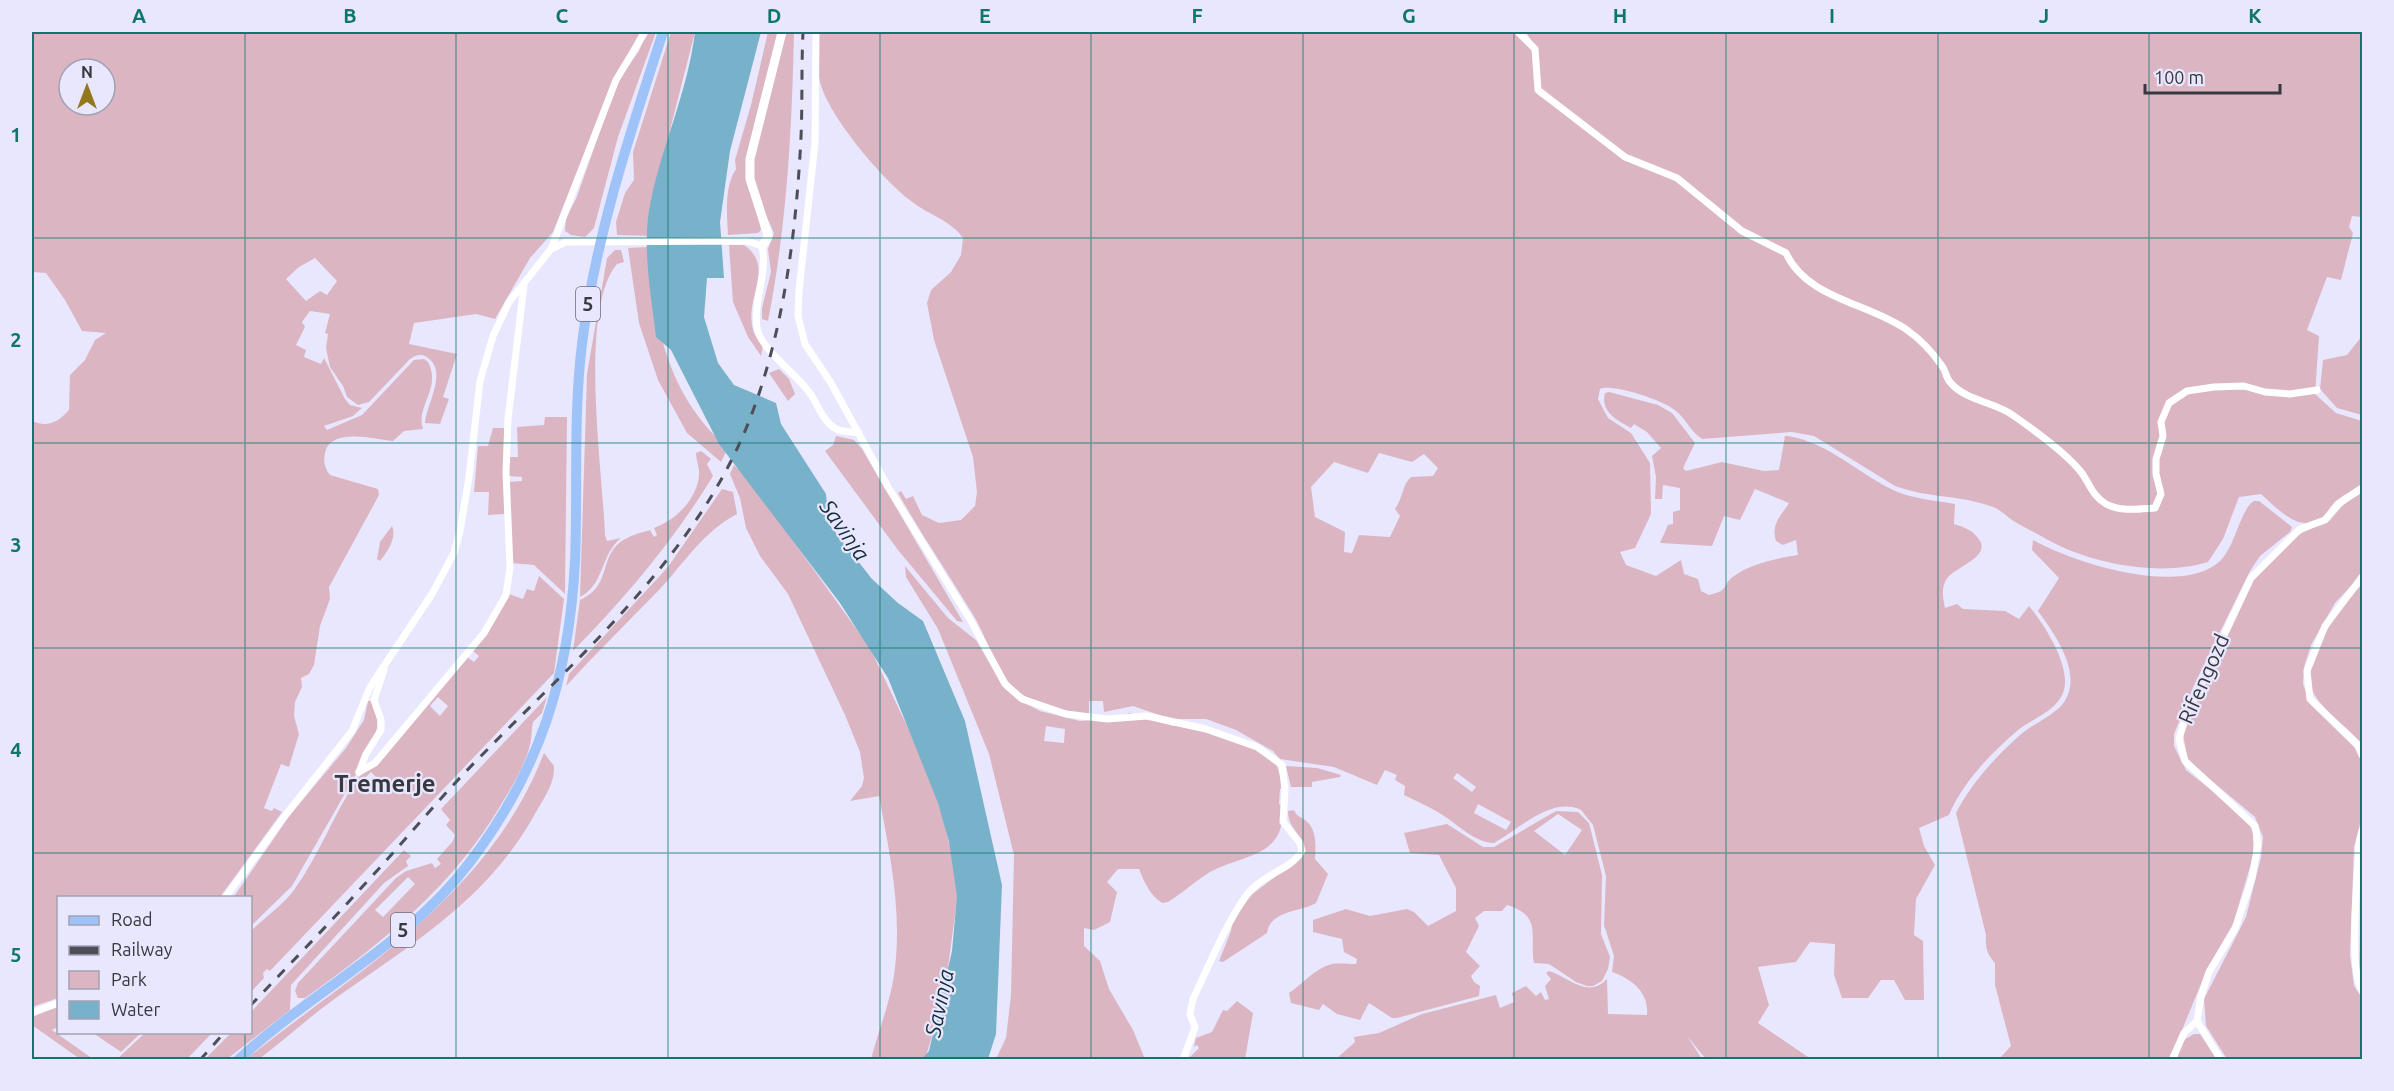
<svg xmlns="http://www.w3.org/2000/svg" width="2394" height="1091" font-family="Ubuntu,sans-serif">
  <rect width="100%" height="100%" fill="#e9e7fe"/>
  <!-- green -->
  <g fill="#dcb5c3" fill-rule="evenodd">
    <path d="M32,32H640L610,88L553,232L530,258L495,319L476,314L414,323L409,344L457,354L443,397L449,399L440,424L425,423C426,405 448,372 428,358C422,353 416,355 410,359L369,402L358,405L347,397L343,386L330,367L326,348L328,334L325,333L330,314L310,311L302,322L305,327L296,345L306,350L304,357L321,364L324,358L345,399L350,405L362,408L353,416L324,426L327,430L362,415L414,360L424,359L428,362C442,388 415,407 423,429L404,431L393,441C375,439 330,427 325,453C323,462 325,469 330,475L378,489L379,495L329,587L330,599L320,626L314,665L309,674L301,678L302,687L295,702L294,716L299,734L289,767L281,764L264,808L272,811L274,808L282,812L220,897L58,898V998L32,1007V421C48,428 58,422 69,410L70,375L85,360L95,340L106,333L82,331L65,300L46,273L32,272ZM69,69H105V105H69ZM315,258L337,281L327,295L320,291L306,301L286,279L299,267Z"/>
    <polygon points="647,32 656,32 618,137 594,228 585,237 571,235 565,231 566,218 576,199 618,81 639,51"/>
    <polygon points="671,32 695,32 671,126 652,236 617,235 616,222 625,193 634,180 633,152"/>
    <path d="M768,32H780L748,156L761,230L758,233L728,235C727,215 724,187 736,169L735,160L751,105Z"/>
    <path d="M784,32H794C792,129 787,225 768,321L762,319V308L771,272L768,249L774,233L754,189V156Z"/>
    <path d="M819,32H1521L1534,50L1538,95L1542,97L1537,49L1526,32H2362V217L2352,216L2349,227L2353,233L2341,280L2327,277L2307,330L2319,336L2315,394L2336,413L2362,421V485C2353,491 2342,495 2334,503C2330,507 2327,514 2322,518C2299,534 2277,508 2261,494L2239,497L2223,539L2208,562C2161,577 2091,564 2048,540C2036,533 2023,527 2012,520C2006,516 2001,510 1993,507C1962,495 1926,498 1895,486L1814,436L1792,432L1702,439C1691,432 1686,419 1676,411C1665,401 1613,383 1600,389L1598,399L1608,418L1631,433L1650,463L1651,514L1635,548L1620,552L1626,565L1656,576L1681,560L1684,574L1698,579L1701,591L1709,595C1731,590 1721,585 1734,576C1750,564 1778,558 1798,555L1796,540L1783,545L1776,541C1771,524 1780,517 1789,503L1755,489L1740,520L1724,516L1712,546L1660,543L1668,525L1673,524V512L1680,510V488L1663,485L1662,499H1655L1656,477L1652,456L1661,448L1647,432L1634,424L1631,428C1617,420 1600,412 1605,393L1609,392L1658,405L1672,413L1695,443L1683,468L1686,471L1722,462L1764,471L1779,470L1785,436H1788C1829,443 1855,471 1891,489C1910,499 1934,500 1955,504L1954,524C1964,527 1972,530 1978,538C1994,557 1953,567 1946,580C1941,589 1943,598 1945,608L1957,604L1963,609L2005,611L2019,619L2029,606C2044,624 2073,668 2063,693C2056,711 2032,719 2018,730C1992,752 1962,783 1949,815L1919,828L1924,846L1935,865L1916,899L1914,935L1923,941L1924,1000H1905L1894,980H1881L1868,998H1842L1834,975L1835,944L1810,942L1796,962L1758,967L1769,1005L1758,1023L1811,1059H1706L1687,1036L1702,1059H1336L1355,1042L1354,1037L1379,1033L1422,1014L1496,995L1500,1008L1514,1002L1512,993L1526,986L1536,996L1541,992L1545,1000L1549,999L1545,986L1551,979L1546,973L1549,971C1570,978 1588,999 1607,979L1608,1014L1647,1015C1649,992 1632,979 1612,972L1614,956L1604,925L1606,876L1593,825L1581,810C1552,796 1519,829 1494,843C1473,842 1459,825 1441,814C1430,807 1416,801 1404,795L1405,786L1395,780L1397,775L1385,770L1377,785L1334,767L1280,759L1273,751L1236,730L1206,719H1171L1133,706L1104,712L1103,701H1089V714C1065,713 1030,704 1012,686C997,670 986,638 975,618C950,576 922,536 898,493L901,491L906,499L913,496L922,515L939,523L961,520L975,506L977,492L973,457L934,340L927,303L931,290L951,272L961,255L963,238C952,221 927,214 911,201C882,179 829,117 820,82C816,66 819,48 819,32ZM1379,453L1412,462L1424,454L1438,468L1433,476L1411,477C1402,485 1403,498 1395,509L1400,516L1390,537L1359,535L1352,553L1344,552L1345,532L1315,517L1311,487L1334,462L1368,473ZM1457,773L1476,787L1472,792L1453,778ZM1478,804L1511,822L1506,830L1474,813Z"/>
    <path d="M729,245H744C776,267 744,298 753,329C754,335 759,340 763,345L761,356L748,337L733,302Z"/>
    <path d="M647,247C655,324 666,394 728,448L721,462L687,433L658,380L639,323L628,248Z"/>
    <path d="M615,250H621L624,262L617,264C578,310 603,473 605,535L607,541L621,538C600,555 605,584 580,597L587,374L607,258Z"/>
    <polygon points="2362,336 2362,415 2337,408 2320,389 2323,360 2347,355"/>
    <polygon points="779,369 789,379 795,394 788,401 769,373"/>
    <polygon points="545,417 567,417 565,594 534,565 511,563 508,482 522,481 522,477 508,476 509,457 518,457 517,427 544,425"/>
    <polygon points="493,428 505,428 505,514 488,515 489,492 474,492 478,446 488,446"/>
    <polygon points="836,436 854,440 862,449 963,622 957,621 898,550 825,451 833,445"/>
    <path d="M701,451L711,459L707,464L713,476C674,540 626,597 573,651L580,600C611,586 599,561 619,543C628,536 640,533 650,530L654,537L657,535L654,528C675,520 696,501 699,476C700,468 696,461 696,453Z"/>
    <path d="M734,465L752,484L870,648L936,787L957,878V900L944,997L925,1059H871C878,1032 890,1003 894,975C903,915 890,855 879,796L850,801L862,786L864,778L860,752L845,715L788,594L760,556L746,528L740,498L730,474Z"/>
    <path d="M722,489L733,492L737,514C703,532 685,562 659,590C628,622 596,653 566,686L569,674L668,567Z"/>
    <polygon points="2362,493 2362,574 2335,603 2311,645 2304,667 2303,684 2311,705 2357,750 2362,763 2362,816 2354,847 2350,955 2354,986 2362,998 2362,1059 2227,1059 2206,1026 2204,999 2246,917 2261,857 2263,837 2255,817 2188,761 2183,734 2200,692 2252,581 2266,562 2300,534 2330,520 2346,502"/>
    <path d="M2254,501H2259L2292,527L2290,532L2260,556L2250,571L2195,683L2174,734V746L2186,770L2240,813L2249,823L2253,833V857L2233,924L2208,967L2170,1059H1999L2011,1046L1995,985V963C1987,954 1985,947 1986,935L1956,813C1970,785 1996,756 2020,735C2033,724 2049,718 2061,706C2086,677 2056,636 2038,611L2059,578L2032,550L2033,540C2074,563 2183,598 2221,560C2235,546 2241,508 2254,501Z"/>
    <path d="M392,526C397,537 388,551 380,561L377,559L380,542Z"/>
    <path d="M905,566L948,618L976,640L1005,689L1021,701L1040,711L1080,721L1106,719L1130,713L1173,726H1206L1246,744L1270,759L1277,766L1284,788L1280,789L1279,804L1282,806C1287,857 1244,854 1210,872C1195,881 1183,893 1168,902L1162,903C1150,895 1144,882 1139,869H1118L1107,882L1117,892L1110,922L1094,930L1084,928V946L1100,961L1109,989L1133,1030L1145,1059H996L1006,1038L1011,995L1014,855L989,754L938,629L906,577ZM1046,726L1065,729L1064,743L1044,741Z"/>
    <path d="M539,576L564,599L554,673L270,971L267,969L263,973L264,978L251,992V931C265,917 282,906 294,890C319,856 334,813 358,778L467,657L474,662L479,656L472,650L488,632L509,594L523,599L527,589L534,591ZM438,697L448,706L440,716L430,706ZM371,772L381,782L372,790L362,781Z"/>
    <path d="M2362,584V744C2348,727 2326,714 2314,694C2297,662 2342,606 2362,584Z"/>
    <path d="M547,697L542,713L533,722C531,730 532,738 530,745C525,765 513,785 502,803C454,886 382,943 305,998H298L295,991L298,983L396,878L406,871L432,863L435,868L441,864L437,859L453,841L455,835L446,825L450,820L441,809ZM408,877L415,884L383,917L375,910Z"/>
    <path d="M368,701H372C387,740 366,735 359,769L292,886L251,926L250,898H233L290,815L346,748L364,720Z"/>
    <path d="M544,753L554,766C555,783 544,798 536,812C487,902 408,946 329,1003C306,1020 283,1041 259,1059L245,1060C359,969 489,896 544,753Z"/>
    <polygon points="1286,766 1317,768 1341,775 1340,777 1312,782 1312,787 1291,787"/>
    <path d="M1294,810C1297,817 1300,816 1305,820C1317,829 1316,846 1315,859L1328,874L1316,903C1302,912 1270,910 1267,933L1223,962L1219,961L1231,931L1234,913L1251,895L1302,857C1307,833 1288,832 1288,811Z"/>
    <path d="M1556,811L1578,812L1589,823L1602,875L1601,934L1610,957L1608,969L1602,981L1593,986H1587L1576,982L1549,964L1534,963C1529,936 1543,916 1507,905L1502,911H1484L1475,918L1479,926L1466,952L1480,966L1471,976L1474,982L1480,986L1479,996L1397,1018H1392L1369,1003L1360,1020L1337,1014L1323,1004L1319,1010L1291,1003L1289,993C1303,984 1315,968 1332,964C1340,963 1349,964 1356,964L1357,959L1344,952L1342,939L1313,932V920L1346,909L1370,916L1407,909L1414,912L1428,926L1456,911V888L1439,855L1410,853L1404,833L1447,824L1483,847H1494ZM1558,814L1582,830L1565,855L1534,831Z"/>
    <polygon points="404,850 411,856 406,861 408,866 384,883 291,985 290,1010 227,1059 205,1059 231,1033 250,1032 251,1012"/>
    <polygon points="2362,851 2362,984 2359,974"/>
    <polygon points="1237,1001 1253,1013 1245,1059 1188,1059 1199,1048 1197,1045 1194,1047 1196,1038 1212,1032 1223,1010 1227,1011"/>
    <polygon points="58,1007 58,1027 52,1030 93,1059 80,1059 32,1025 32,1016"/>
    <polygon points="93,1033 141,1033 121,1052"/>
    <polygon points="145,1033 145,1032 212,1033 187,1059 117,1059"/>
    <polygon points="2194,1034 2200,1034 2217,1060 2177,1060 2182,1041"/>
  </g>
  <!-- water -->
  <path fill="#78b2ca" d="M695,32H761L730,151L720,222L724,278H707L704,317L718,363L734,385L776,403L781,424L826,494L829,524L872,579L898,603L923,621L965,721L1002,885L996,1034L988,1059H922L929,1051L952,951L957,896L949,842L938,803L888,678L840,603L719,444L671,350L656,337C651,294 641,243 651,200C663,143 688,90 695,32Z"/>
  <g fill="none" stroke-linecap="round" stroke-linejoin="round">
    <!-- minor -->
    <g stroke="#fff" stroke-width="7">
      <path d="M816,32L815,143L799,291L798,316L805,344L831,383L888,487L971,621L1005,684L1022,699L1066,714L1107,719L1147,716L1206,729L1257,747L1282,765L1285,790L1283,822L1300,843L1302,851C1291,869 1267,873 1252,889C1231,911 1207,970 1193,999L1190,1014L1195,1027L1183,1060"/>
      <path d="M1518,32L1535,49L1538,90L1625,157L1677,178L1742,231L1786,253C1807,299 1869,303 1907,330C1920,339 1933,353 1942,366C1946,371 1946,378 1950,382C1965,401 1996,402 2014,416C2034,430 2066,453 2081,472C2089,482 2092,496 2106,504C2121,512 2139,509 2155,508L2161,494L2156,474V459L2163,436L2161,422L2169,403L2187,391L2214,387L2244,386L2265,392L2290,394L2317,390"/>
      <path d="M551,249L566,242L747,241L762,246C768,275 753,300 757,328C760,348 796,374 809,392C818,404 822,421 836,429C842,432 852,432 859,433"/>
      <polyline points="2362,577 2325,626 2307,671 2310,699 2357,744 2362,755"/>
      <polyline points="359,772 375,763 484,633 506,595 510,568 506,472 508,419 524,285"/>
      <polyline points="359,772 366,754 381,730 381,720 374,700 384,670"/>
      <path d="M2362,831L2359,844C2358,873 2348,970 2362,990"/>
      <polyline points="225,898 284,817 352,731 370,687 432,594 454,553 460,531 469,477 480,381 493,336 509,302 551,249 616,80 645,32"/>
      <polyline points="32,1013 58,1003"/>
      <polyline points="2172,1060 2184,1033 2197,1021"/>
      <polyline points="2221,1060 2197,1021 2201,996 2209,972 2235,929 2252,878 2258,844 2255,826 2185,761 2179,739 2186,716 2251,578 2300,529 2325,520 2338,504 2362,488"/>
    </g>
    <!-- tertiary -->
    <polyline stroke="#fff" stroke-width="9" points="762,246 768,237 767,232 750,179 750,159 782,32"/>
    <!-- primary -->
    <path stroke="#9ec3f8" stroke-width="10" d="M238,1060C312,991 409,944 470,862C540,770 569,677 575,562C578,489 573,417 582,344C595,238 630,133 663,32"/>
    <!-- rail -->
    <g stroke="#4e4e58" stroke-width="3" stroke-dasharray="10 10" stroke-linecap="butt">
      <path d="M250,1006C288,966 326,927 363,886C403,843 440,797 481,756C584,651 703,550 754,408C783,328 795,239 800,155C803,114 801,72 803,32"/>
      <polyline points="200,1060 225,1032"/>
    </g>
  </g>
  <!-- grid -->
  <path fill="none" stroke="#0f766e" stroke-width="1.5" stroke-opacity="0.55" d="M245,32V898M456,32V1060M668,32V1060M880,32V1060M1091,32V1060M1303,32V1060M1514,32V1060M1726,32V1060M1938,32V1060M2149,32V1060M32,238H2362M32,443H2362M32,648H2362M32,853H2362M245,1032V1060"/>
  <g text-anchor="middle" stroke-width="4.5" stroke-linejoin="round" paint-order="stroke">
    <!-- shield labels -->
    <g fill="#e9e7fe" stroke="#6d6c79" stroke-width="1.5">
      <rect x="576" y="287" width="24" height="34" rx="4.5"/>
      <rect x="391" y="913" width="24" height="34" rx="4.5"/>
    </g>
    <g font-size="20" font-weight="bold" fill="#383840">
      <text x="588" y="311">5</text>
      <text x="403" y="937">5</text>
    </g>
    <!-- street labels -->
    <g font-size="21" fill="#383840" stroke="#e9e7fe">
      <text transform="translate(2204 679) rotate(-66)" y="7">Rifengozd</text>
    </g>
    <!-- water labels -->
    <g font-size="22" font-style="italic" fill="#112e39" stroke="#e9e7fe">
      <text transform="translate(845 530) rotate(55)" y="8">Savinja</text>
      <text transform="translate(939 1003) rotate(-78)" y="8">Savinja</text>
    </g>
    <!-- quarter labels -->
    <g font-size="24" font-weight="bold" fill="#383840" stroke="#e9e7fe">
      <text x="385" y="792">Tremerje</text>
    </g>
  </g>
  <!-- border -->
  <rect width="2394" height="1091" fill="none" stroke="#e9e7fe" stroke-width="66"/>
  <!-- legend -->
  <rect x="57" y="896" width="195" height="138" fill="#e9e7fe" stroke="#a2a1b2" stroke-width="1.5"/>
  <rect x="69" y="916" width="30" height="9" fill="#9ec3f8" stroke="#a2a1b2" stroke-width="1.5"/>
  <text x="111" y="926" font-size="18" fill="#383840">Road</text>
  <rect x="69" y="946" width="30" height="9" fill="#4e4e58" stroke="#a2a1b2" stroke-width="1.5"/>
  <text x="111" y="956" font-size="18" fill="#383840">Railway</text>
  <rect x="69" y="971" width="30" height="18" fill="#dcb5c3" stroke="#a2a1b2" stroke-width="1.5"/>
  <text x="111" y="986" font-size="18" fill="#383840">Park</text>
  <rect x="69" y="1001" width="30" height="18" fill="#78b2ca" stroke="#a2a1b2" stroke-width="1.5"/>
  <text x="111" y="1016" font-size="18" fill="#383840">Water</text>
  <!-- north arrow -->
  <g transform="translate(87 87)"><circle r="28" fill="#e9e7fe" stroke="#a2a1b2" stroke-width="1.5"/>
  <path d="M0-4.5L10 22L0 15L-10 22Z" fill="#92771d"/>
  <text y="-9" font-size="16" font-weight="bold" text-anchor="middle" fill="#383840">N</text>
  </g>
  <!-- scale -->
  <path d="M2145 84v9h135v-9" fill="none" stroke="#383840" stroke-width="3"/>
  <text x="2154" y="84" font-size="18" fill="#383840" stroke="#e9e7fe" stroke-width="4.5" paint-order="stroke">100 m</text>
  <rect x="33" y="33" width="2328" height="1025" fill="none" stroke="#0f766e" stroke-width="2"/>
  <g font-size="20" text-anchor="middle" font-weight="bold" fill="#0f766e">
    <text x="139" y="23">A</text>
    <text x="350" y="23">B</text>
    <text x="562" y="23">C</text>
    <text x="774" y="23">D</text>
    <text x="985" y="23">E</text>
    <text x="1197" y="23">F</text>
    <text x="1409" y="23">G</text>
    <text x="1620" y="23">H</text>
    <text x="1832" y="23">I</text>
    <text x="2044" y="23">J</text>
    <text x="2255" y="23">K</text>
    <text x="16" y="142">1</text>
    <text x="16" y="347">2</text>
    <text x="16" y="552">3</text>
    <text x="16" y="757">4</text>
    <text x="16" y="962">5</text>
  </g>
</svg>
